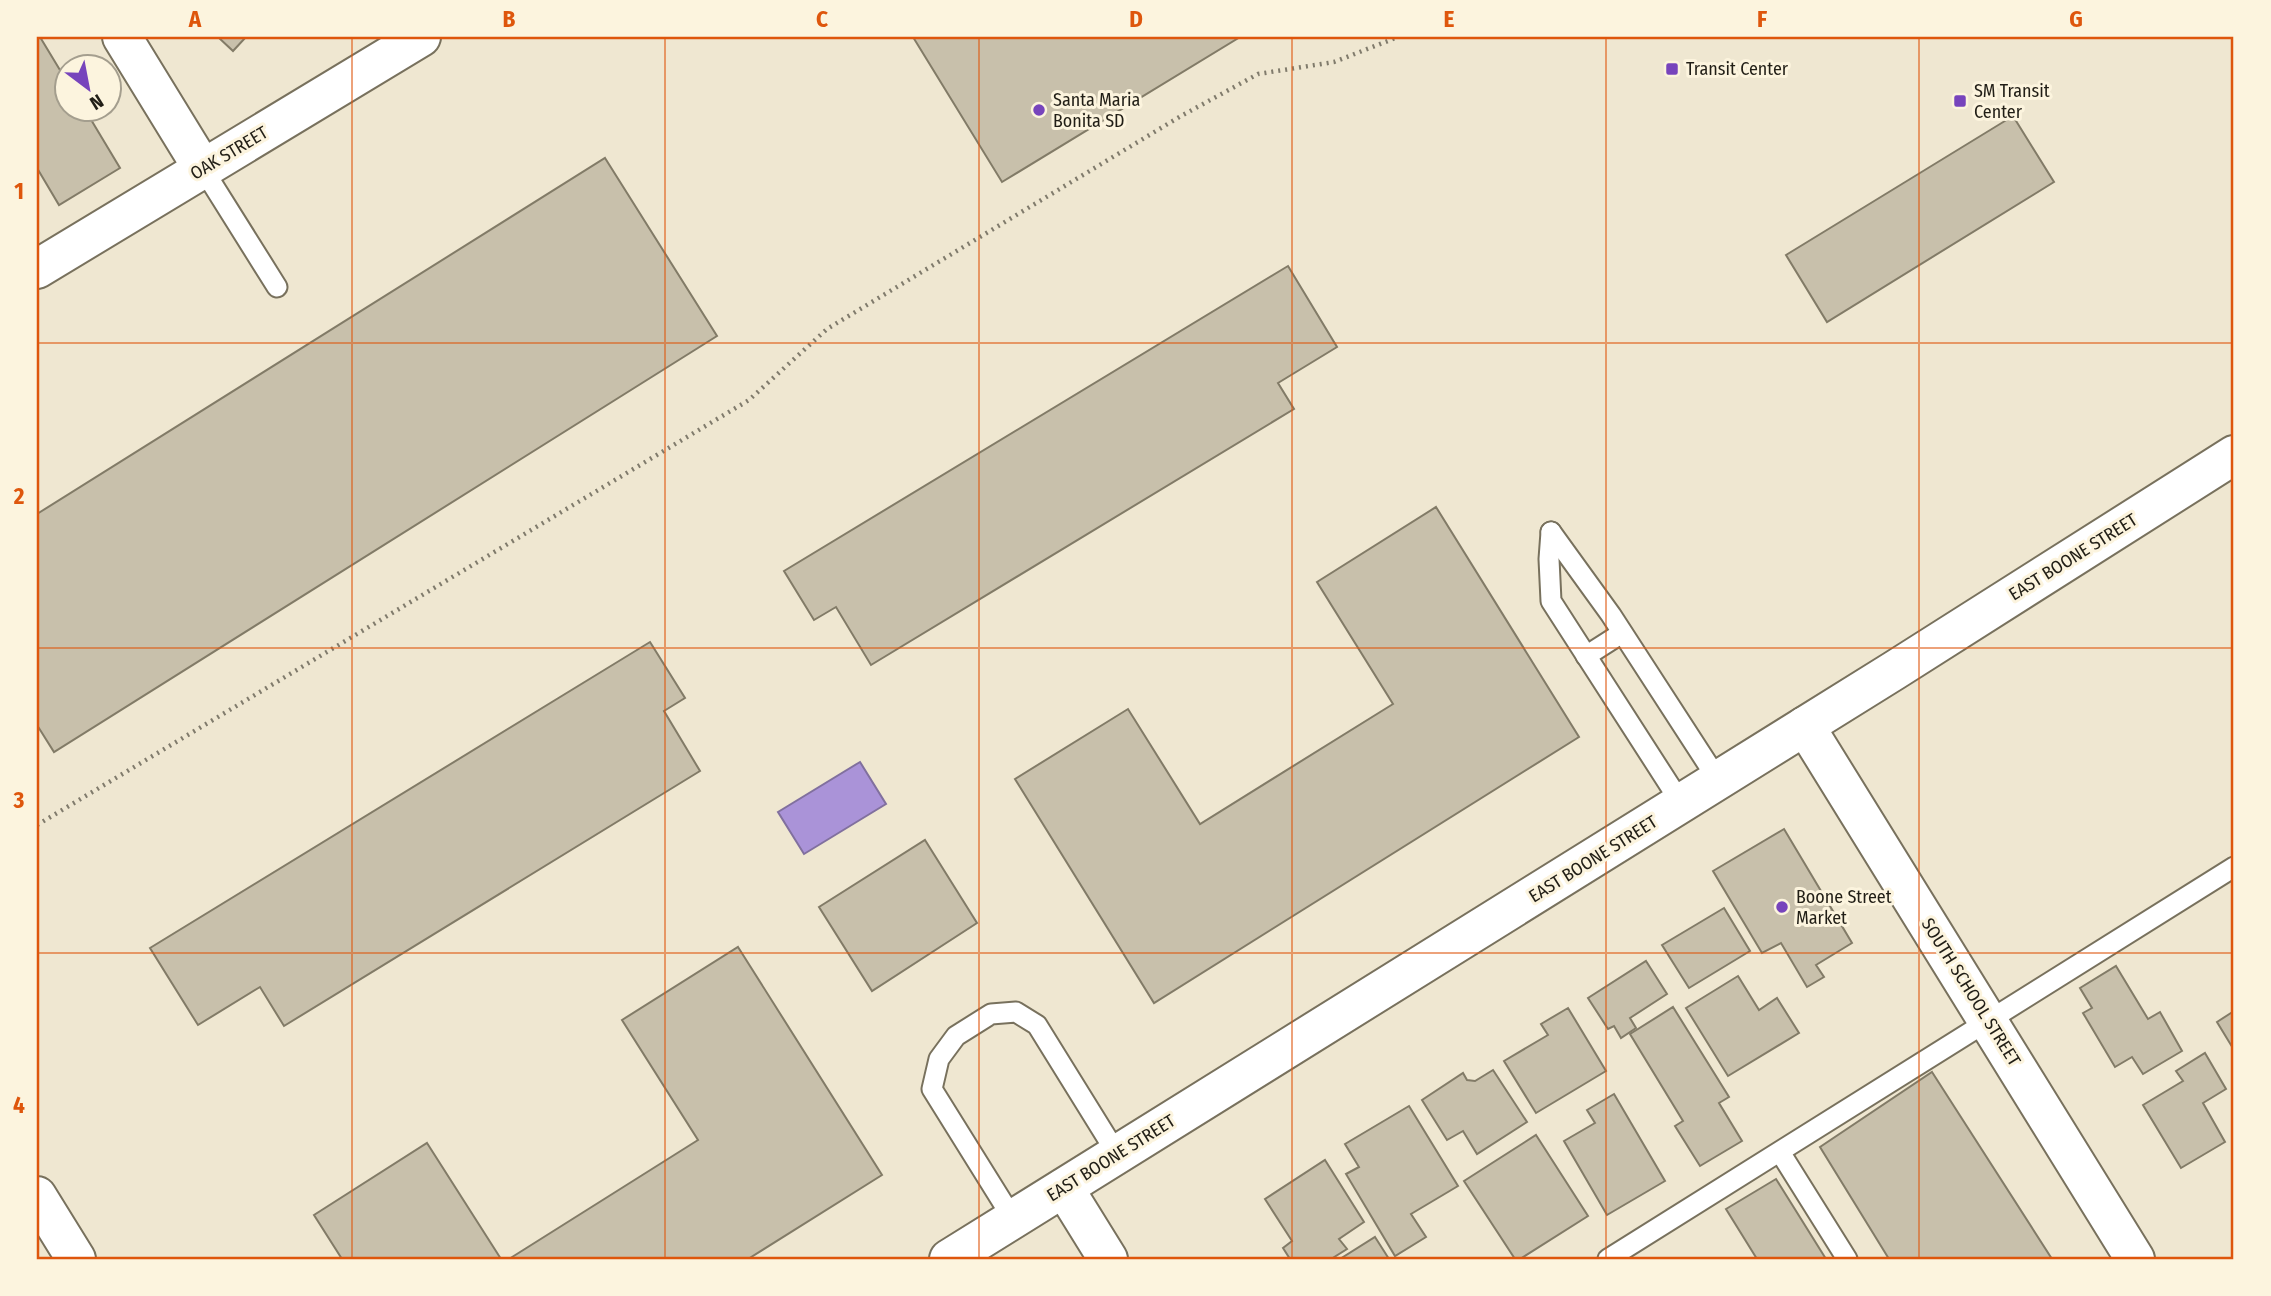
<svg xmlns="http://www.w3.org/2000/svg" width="2271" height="1296" font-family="'Fira Sans Condensed',sans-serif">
  <rect width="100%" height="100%" fill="#efe7d1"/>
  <!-- water -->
  <polygon fill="#aa93d8" stroke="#81709e" stroke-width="2" points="860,762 886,804 804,854 778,812"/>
  <!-- building -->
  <g fill="#c8c0ab" stroke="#827b67" stroke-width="2">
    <polygon points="37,37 40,37 66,80 66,108 84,108 120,168 59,205 37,168"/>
    <polygon points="218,37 246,37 233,51"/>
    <polygon points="913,37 1240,37 1002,182"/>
    <polygon points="2013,116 2054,182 1827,322 1786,255"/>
    <polygon points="605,158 717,336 54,752 37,725 37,514"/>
    <polygon points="1288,266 1337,347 1278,383 1294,409 871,665 836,607 814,620 784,571"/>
    <polygon points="1436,507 1579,737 1154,1003 1015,779 1128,709 1200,824 1393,704 1317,582"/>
    <polygon points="650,642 685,698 664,711 700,771 284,1026 260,987 198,1025 150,948"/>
    <polygon points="1784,829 1852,943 1816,965 1824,977 1807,987 1781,943 1762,953 1713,871"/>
    <polygon points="925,840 977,923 872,991 819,907"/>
    <polygon points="1724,908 1750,951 1689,988 1662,945"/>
    <polygon points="738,947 882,1175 748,1259 509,1259 698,1140 622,1020"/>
    <polygon points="1646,961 1667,994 1630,1018 1636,1028 1621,1038 1614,1026 1608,1029 1588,998"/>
    <polygon points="2116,966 2148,1019 2160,1012 2182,1051 2143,1074 2132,1057 2115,1067 2083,1013 2092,1008 2080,988"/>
    <polygon points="1738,976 1759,1010 1777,998 1799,1033 1728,1076 1686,1008"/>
    <polygon points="1673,1007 1729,1097 1719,1103 1742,1141 1700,1166 1675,1126 1683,1121 1630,1034"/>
    <polygon points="1568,1008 1606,1071 1536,1113 1504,1061 1548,1035 1541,1024"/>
    <polygon points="2234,1011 2234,1050 2217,1022"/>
    <polygon points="2205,1053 2226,1089 2203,1103 2225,1142 2181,1168 2143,1105 2183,1081 2176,1071"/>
    <polygon points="1493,1070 1527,1122 1477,1154 1463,1131 1447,1140 1422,1100 1463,1073 1467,1080 1475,1081"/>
    <polygon points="1932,1072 2052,1259 1889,1259 1820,1147"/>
    <polygon points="1614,1094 1665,1181 1607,1215 1564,1141 1595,1123 1587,1110"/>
    <polygon points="1409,1106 1458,1186 1411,1214 1426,1237 1395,1256 1346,1174 1359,1167 1345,1144"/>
    <polygon points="1536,1135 1588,1216 1520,1259 1515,1259 1464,1181"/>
    <polygon points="427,1143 501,1259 342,1259 314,1215"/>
    <polygon points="1325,1160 1364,1222 1339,1239 1347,1249 1331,1259 1290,1259 1283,1248 1292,1241 1265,1199"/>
    <polygon points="1776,1179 1826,1259 1757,1259 1726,1209"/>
    <polygon points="1375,1237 1389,1259 1340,1259"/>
  </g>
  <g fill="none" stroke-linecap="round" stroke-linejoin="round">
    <defs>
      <g id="lane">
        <polyline points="203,169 277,287"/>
        <polyline points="1551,532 1549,559 1551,601 1681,803"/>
        <polyline points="1551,532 1611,615 1718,780"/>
        <polyline points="1586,656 1622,633"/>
        <polyline points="1780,1152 1847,1259"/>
        <polyline points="1013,1219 932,1089 939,1059 956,1036 991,1014 1016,1012 1037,1025 1117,1154"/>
        <polyline points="1608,1259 2234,867"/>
      </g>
      <g id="street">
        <polyline points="122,37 203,169"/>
        <polyline points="37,269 421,37"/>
        <polyline points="1805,726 2135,1259"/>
        <polyline points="1064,1188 1108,1259"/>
        <polyline points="37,1196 76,1259"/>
      </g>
      <polyline id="secondary" points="949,1259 1895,670 2234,455"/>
    </defs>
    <!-- lane casing -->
    <use href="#lane" stroke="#78715d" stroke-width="23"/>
    <!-- street casing -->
    <use href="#street" stroke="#78715d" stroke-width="42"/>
    <!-- secondary casing -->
    <use href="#secondary" stroke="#78715d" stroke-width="42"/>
    <!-- path -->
    <polyline stroke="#807b6c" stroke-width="4.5" stroke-dasharray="2 5" stroke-linecap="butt" points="37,825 749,400 827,329 1181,116 1258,74 1334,62 1398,37"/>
    <!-- lane -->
    <use href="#lane" stroke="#fff" stroke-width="19"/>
    <!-- street -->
    <use href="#street" stroke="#fff" stroke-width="38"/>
    <!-- secondary -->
    <use href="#secondary" stroke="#fff" stroke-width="38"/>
  </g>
  <!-- grid -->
  <path fill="none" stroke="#de560c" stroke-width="2" stroke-opacity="0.55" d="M352,37V1259M665,37V1259M979,37V1259M1292,37V1259M1606,37V1259M1919,37V1259M37,343H2234M37,648H2234M37,953H2234"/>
  <!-- markers -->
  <g fill="#7744bc" stroke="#fcf4de" stroke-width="2.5">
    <rect x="1665" y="62" width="14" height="14" rx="3.5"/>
    <rect x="1953" y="94" width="14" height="14" rx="3.5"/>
    <circle cx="1039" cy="110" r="7"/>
    <circle cx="1782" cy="907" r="7"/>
  </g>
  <g text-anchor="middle" stroke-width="6" stroke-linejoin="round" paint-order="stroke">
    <!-- poi labels -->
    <g font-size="18" fill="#211e16" stroke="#fcf4de" text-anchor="start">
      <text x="1686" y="75">Transit Center</text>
      <text x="1974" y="97">SM Transit<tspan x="1974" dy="21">Center</tspan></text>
      <text x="1053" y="106">Santa Maria<tspan x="1053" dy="21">Bonita SD</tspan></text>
      <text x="1796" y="903">Boone Street<tspan x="1796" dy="21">Market</tspan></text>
    </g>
    <!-- street labels -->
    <g font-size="18" fill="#211e16" stroke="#fcf4de">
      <text transform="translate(229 153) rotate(-31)" y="6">OAK STREET</text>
      <text transform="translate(2073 557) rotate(-32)" y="6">EAST BOONE STREET</text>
      <text transform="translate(1593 859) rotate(-32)" y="6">EAST BOONE STREET</text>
      <text transform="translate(1971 992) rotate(58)" y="6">SOUTH SCHOOL STREET</text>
      <text transform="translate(1111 1158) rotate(-32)" y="6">EAST BOONE STREET</text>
    </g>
  </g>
  <!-- border -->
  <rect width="2271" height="1296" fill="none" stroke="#fcf4de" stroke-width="77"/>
  <!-- north arrow -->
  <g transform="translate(88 88) rotate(148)"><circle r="33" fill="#fcf4de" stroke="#a49e8e" stroke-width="2"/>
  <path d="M0-5L12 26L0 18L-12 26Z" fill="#7744bc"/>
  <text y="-10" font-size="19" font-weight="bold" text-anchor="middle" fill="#211e16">N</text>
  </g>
  <rect x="38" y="38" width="2194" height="1220" fill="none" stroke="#de560c" stroke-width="2.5"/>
  <g font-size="23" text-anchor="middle" font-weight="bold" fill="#de560c">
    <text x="195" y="27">A</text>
    <text x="509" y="27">B</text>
    <text x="822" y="27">C</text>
    <text x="1136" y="27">D</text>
    <text x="1449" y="27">E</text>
    <text x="1762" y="27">F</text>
    <text x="2076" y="27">G</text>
    <text x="19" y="199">1</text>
    <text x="19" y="504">2</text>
    <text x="19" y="808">3</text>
    <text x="19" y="1113">4</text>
  </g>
</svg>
